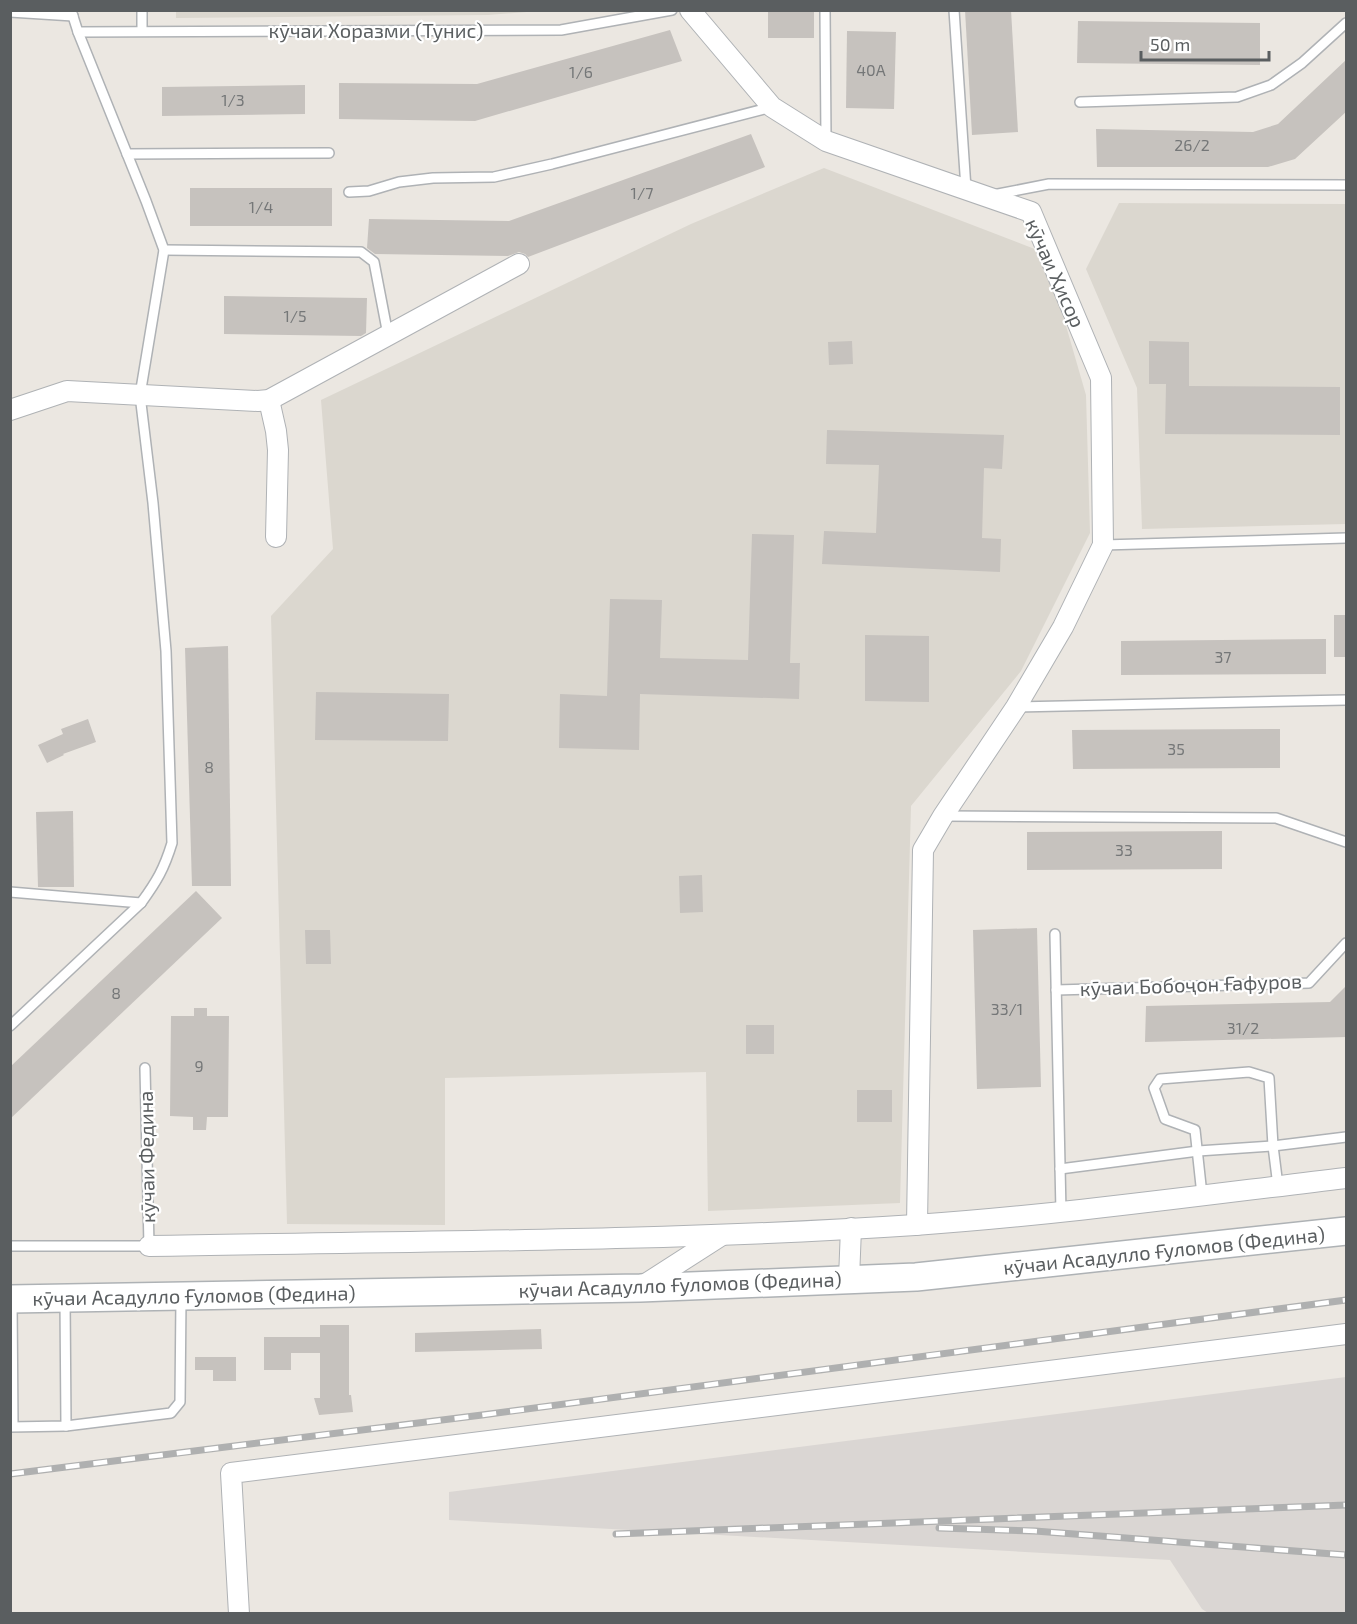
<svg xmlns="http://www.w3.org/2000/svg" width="1357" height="1624" font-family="'Exo 2',sans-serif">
  <rect width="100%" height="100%" fill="#ebe7e1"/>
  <!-- industrial -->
  <polygon fill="#dad6d3" points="1346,1377 1346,1613 1208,1613 1202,1609 1170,1560 449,1520 449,1492"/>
  <!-- education -->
  <g fill="#dbd7cf">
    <polygon points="176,11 176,10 539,11 488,15 176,18"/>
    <polygon points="824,168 1045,253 1086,395 1090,533 1021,671 911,806 900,1203 708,1211 706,1072 445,1078 445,1225 287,1224 271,616 333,549 321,400 691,224"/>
    <polygon points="1119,203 1346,204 1346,524 1142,529 1137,388 1086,269"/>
  </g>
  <!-- building -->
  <g fill="#c6c2be">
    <rect x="768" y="10" width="46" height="28"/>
    <polygon points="965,10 1011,10 1018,132 972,135"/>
    <polygon points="1078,21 1260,23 1260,65 1077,63"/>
    <polygon points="670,30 682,61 475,121 339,119 339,83 477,84"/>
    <polygon points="847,31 896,32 894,109 846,108"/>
    <polygon points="1347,59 1347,111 1295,159 1268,167 1097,167 1096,129 1253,132 1278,124"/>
    <polygon points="305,85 305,114 162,116 162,87"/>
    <polygon points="751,134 765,167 528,257 525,254 519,252 508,256 375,254 367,248 369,219 509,221"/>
    <rect x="190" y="188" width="142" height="38"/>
    <polygon points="224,296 367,298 366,333 361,336 224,334"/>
    <polygon points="852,341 853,364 829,365 828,342"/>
    <polygon points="1149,341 1189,342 1189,386 1340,387 1340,435 1165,434 1166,384 1149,384"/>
    <polygon points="827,430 1004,435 1002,469 984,468 982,538 1001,539 1000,572 822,564 824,531 876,533 879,465 826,464"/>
    <polygon points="752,534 794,535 790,663 800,663 799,699 640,694 639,750 559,748 560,694 607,696 610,599 662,600 660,658 748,660"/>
    <rect x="1334" y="615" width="13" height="42"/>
    <polygon points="865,635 929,636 929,702 865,701"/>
    <polygon points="1326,639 1326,674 1121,675 1121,641"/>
    <polygon points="228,646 231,886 192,886 185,648"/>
    <polygon points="316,692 449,694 448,741 315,740"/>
    <polygon points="88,719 96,742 63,754 64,755 47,763 38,745 63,734 61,729"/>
    <polygon points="1280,729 1280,768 1073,769 1072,730"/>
    <polygon points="73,811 74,887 38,887 36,812"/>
    <polygon points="1222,831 1222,869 1027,870 1027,832"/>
    <polygon points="702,875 703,912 680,913 679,876"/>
    <polygon points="196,891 222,918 10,1119 10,1067"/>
    <polygon points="1037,928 1041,1087 977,1089 973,930"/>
    <polygon points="305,930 330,930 331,964 306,964"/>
    <polygon points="1347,985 1347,1037 1145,1042 1146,1006 1330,1002"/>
    <polygon points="194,1008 207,1008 207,1016 229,1016 228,1117 207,1117 206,1130 193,1130 193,1117 170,1116 171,1016 194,1016"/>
    <rect x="746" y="1025" width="28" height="29"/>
    <rect x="857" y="1090" width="35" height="32"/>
    <polygon points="320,1325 349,1325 349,1395 351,1395 353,1412 319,1415 314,1398 320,1398 320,1353 291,1353 291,1370 264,1370 264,1337 320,1337"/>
    <polygon points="541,1329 542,1349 415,1352 415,1333"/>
    <polygon points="195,1357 236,1357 236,1381 213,1381 213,1370 195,1370"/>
  </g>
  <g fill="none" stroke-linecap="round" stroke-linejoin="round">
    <defs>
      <g id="lane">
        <polyline points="825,10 826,140"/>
        <polyline points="954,10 966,189"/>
        <polyline points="10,12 73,16"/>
        <polyline points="142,31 142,10"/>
        <polyline points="78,32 561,30 672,10"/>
        <polyline points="1080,102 1237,97 1271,85 1302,63 1346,23"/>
        <polyline points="127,154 329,153"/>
        <polyline points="349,192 369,191 399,182 433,178 494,177 552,164 772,107"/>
        <polyline points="993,195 1049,184 1346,185"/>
        <polyline points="164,250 361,252 374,262 388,335"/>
        <polyline points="1103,545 1346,538"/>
        <polyline points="1016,707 1346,700"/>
        <polyline points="945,816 1276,818 1346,842"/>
        <polyline points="10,892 141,903"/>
        <polyline points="1055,934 1061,1212"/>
        <polyline points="1056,990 1309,983 1346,943"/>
        <path d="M10,1026L141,903C157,881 164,869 172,843L166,651L153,503L140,395L164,250L146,201L78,32L71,10"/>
        <polyline points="1060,1169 1198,1151 1273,1146 1346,1137"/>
        <polyline points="1202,1195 1195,1130 1165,1119 1154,1088 1160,1079 1249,1072 1269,1078 1273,1146 1278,1186"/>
        <polyline points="10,1246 149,1246 145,1068"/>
        <polyline points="65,1299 66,1426"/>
        <polyline points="12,1300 13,1426"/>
        <polyline points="10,1427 66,1426 171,1413 180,1402 181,1298"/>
      </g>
      <g id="street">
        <polyline points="690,10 772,107 826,141 1031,212 1101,378 1103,545 1063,627 1016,707 943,816 923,850 917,1225"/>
        <polyline points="269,400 276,431 278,450 276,537"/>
        <polyline points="10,410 67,391 258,401 269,400 519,264"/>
        <path d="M149,1246C404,1241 660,1242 915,1225C1059,1215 1203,1195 1346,1178"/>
        <polyline points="849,1279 851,1228"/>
        <polyline points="641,1287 722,1235"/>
        <polyline points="239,1614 231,1473 1346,1334"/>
      </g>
      <polyline id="secondary" points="10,1299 640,1288 916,1277 1346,1231"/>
    </defs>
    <!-- lane casing -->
    <use href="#lane" stroke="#afb2b5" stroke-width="12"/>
    <!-- street casing -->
    <use href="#street" stroke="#afb2b5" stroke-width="22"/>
    <!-- secondary casing -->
    <use href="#secondary" stroke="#aeb2b5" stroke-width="30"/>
    <!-- lane -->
    <use href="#lane" stroke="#fff" stroke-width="9"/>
    <!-- street -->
    <use href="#street" stroke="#fff" stroke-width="20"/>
    <!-- secondary -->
    <use href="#secondary" stroke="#fff" stroke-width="27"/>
    <defs>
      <g id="rail">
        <polyline points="10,1474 482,1415 1346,1300"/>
        <polyline points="939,1528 1035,1531 1346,1555"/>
        <polyline points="616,1534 1346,1505"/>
      </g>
    </defs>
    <!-- rail casing -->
    <use href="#rail" stroke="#afb0b0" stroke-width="7"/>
    <!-- rail -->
    <use href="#rail" stroke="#fff" stroke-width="4.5" stroke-dasharray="14" stroke-linecap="butt"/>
  </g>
  <g text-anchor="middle" stroke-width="4.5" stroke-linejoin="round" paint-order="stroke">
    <!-- number labels -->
    <g font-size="16" fill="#757778">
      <text x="871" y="76">40А</text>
      <text x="581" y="78">1/6</text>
      <text x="233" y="106">1/3</text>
      <text x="1192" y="151">26/2</text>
      <text x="642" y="199">1/7</text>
      <text x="261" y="213">1/4</text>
      <text x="295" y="322">1/5</text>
      <text x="1223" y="663">37</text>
      <text x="1176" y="755">35</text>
      <text x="209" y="773">8</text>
      <text x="1124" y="856">33</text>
      <text x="116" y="999">8</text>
      <text x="1007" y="1015">33/1</text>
      <text x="1243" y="1034">31/2</text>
      <text x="199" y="1072">9</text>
    </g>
    <!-- street labels -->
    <g font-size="20" fill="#5a5e60" stroke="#fff">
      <text x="376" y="38">кӯчаи Хоразми (Тунис)</text>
      <text transform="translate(1055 273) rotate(66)" y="7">кӯчаи Ҳисор</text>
      <text transform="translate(1191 985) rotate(-2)" y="7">кӯчаи Бобоҷон Ғафуров</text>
      <text transform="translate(147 1157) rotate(-91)" y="7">кӯчаи Федина</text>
      <text transform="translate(1164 1251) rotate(-6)" y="7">кӯчаи Асадулло Ғуломов (Федина)</text>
      <text transform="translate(680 1285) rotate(-2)" y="7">кӯчаи Асадулло Ғуломов (Федина)</text>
      <text transform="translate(194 1296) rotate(-1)" y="7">кӯчаи Асадулло Ғуломов (Федина)</text>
    </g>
  </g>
  <!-- border -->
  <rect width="1357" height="1624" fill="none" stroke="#5a5e60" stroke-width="24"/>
  <!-- scale -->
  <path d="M1141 51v9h128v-9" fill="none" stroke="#5a5e60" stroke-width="3"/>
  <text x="1150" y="51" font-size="18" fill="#5a5e60" stroke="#ffffff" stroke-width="4.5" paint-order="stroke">50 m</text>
</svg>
